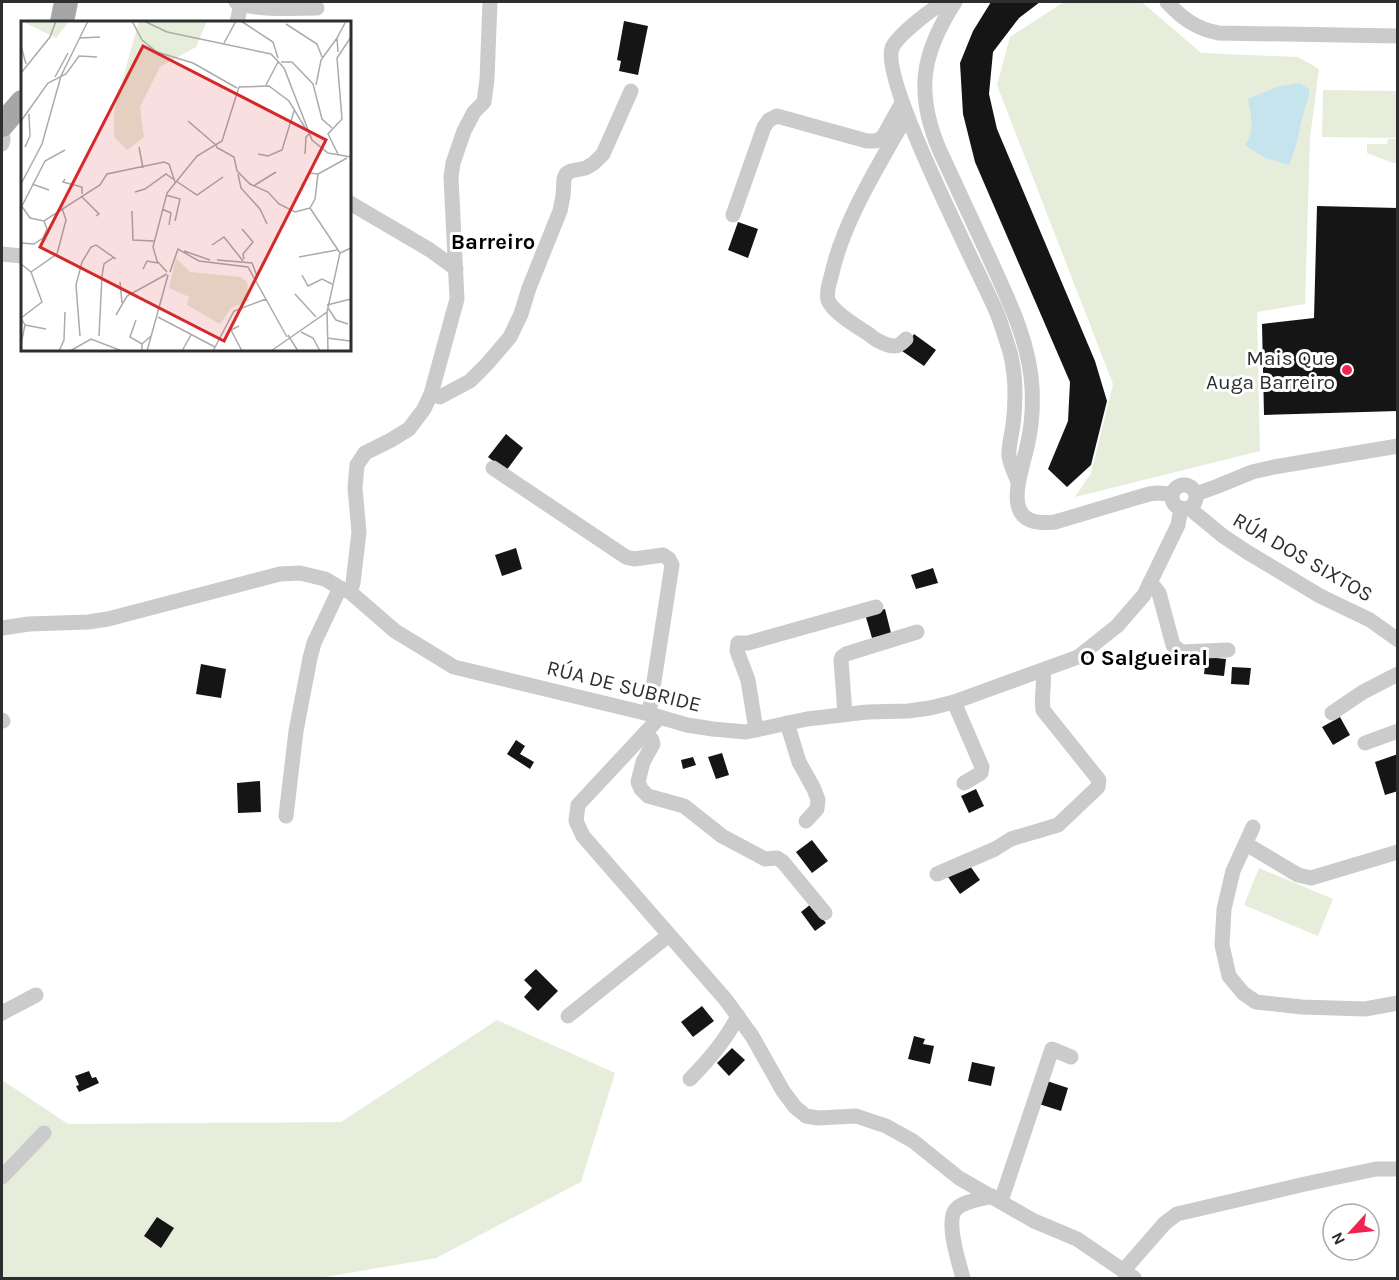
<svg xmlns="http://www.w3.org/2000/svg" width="1399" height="1280" font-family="Karla,sans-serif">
  <rect width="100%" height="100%" fill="#fff"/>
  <!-- green -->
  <g fill="#e7eddb">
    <polygon points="1064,2 1142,2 1201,53 1298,57 1319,69 1310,138 1305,304 1257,312 1260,451 1075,497 1091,473 1113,384 997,85 1010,37"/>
    <polygon points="1323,90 1397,91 1397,138 1322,137"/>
    <polygon points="1388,139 1397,139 1397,163 1393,163 1367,153 1367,144 1387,144"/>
    <polygon points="1259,868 1333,899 1318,936 1244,905"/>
    <polygon points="497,1020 615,1073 581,1182 436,1258 320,1278 2,1278 2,1080 68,1124 341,1122"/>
  </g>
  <!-- water -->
  <path fill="#c5e4ee" d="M1299,83L1309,89C1310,97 1307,101 1305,108C1299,127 1298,146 1289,165L1263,157L1245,145C1255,134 1251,113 1248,99L1277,87Z"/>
  <!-- building -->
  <g fill="#151515">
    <polygon points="991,2 1040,2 1019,18 993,52 989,94 997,129 1095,361 1107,401 1091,465 1067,487 1048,469 1068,421 1070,382 975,162 963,114 960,63 973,31"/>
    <polygon points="624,21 648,26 638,75 619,71 621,61 617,60"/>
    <polygon points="1317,206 1398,208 1398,411 1264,415 1262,324 1314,318"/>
    <polygon points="738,222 758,229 748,258 728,250"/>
    <polygon points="914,334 936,350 924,366 902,351"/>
    <polygon points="506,434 523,448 506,471 488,457"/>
    <polygon points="516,548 522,569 502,576 495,555"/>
    <polygon points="933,568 938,583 916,589 911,575"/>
    <polygon points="885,609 891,633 872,638 865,614"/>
    <polygon points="1206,657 1226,659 1224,676 1204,674"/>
    <polygon points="201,664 226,669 221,698 196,694"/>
    <polygon points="1232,667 1251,668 1249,685 1231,684"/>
    <polygon points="1340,717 1350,735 1333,745 1322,727"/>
    <polygon points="516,740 525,746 520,754 534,762 530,769 507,754"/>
    <polygon points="722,753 729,775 716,779 708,757"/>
    <polygon points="1398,754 1398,791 1385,795 1375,762"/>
    <polygon points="693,757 696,765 683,769 681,760"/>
    <polygon points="260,781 261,812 238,813 237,783"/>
    <polygon points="976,789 984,806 969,813 961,796"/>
    <polygon points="812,840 828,861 812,873 796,852"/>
    <polygon points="968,863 980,880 960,894 948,877"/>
    <polygon points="811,904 826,923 815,931 801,912"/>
    <polygon points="536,969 558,991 538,1011 524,997 532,988 524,980"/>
    <polygon points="702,1006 714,1021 693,1037 681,1022"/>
    <polygon points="914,1036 925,1039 923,1044 934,1046 930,1064 908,1059"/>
    <polygon points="732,1048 745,1060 729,1076 717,1063"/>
    <polygon points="972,1062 995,1067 991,1086 968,1081"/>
    <polygon points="89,1071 92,1078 96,1077 99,1083 79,1092 76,1086 79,1085 75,1076"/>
    <polygon points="1047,1081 1068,1088 1061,1111 1039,1104"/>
    <polygon points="157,1217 174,1228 161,1248 144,1236"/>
  </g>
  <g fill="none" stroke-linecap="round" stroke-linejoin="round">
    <!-- minor -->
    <g stroke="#cbcbcb" stroke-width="15">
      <path d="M236,2C255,11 295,8 317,8"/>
      <path d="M947,2C935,5 897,36 892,48C880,81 979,271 997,313C1002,326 1006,339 1010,352C1016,375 1016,401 1013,425C1012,433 1008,448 1009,456C1010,464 1015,474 1018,482"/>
      <path d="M955,2C922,53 915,91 939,149C956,185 972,221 989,257C1008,299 1029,340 1032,387C1033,405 1032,424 1028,442C1022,474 996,529 1055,522L1149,494L1157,493L1172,494"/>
      <path d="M1167,2C1182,18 1196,29 1219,33L1398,36"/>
      <polyline points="237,22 241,4"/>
      <polyline points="2,126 3,140 2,144"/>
      <polyline points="350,203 430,250 456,269"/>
      <polyline points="733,215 764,127 769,120 777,116 867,141 876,141 883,137 902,103"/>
      <polyline points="2,254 22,256"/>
      <path d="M906,339C905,340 900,345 899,345C892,349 875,340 870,335C858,327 833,313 828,300C826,292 829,284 831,277C843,221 879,165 907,115"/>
      <polyline points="431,394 440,397 470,381 487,364 510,337 521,314 529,288 560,211 563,196 564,179 566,174 571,171 586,168 594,163 603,154 631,91"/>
      <polyline points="493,468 626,557 634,559 663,555 669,559 672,565 649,714"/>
      <circle cx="1184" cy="497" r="12"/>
      <polyline points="1196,494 1218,486 1252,472 1274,467 1398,446"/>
      <polyline points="1189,508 1223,536 1247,552 1320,596 1370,620 1398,640"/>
      <polyline points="1150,582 1159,593 1173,645 1181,652 1228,650"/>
      <polyline points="350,592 353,583 359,532 355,488 357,465 365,453 391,440 409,429 424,409 431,394 457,299 451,177 453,163 464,131 474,112 484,102 487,79 490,2"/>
      <polyline points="2,628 29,624 88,622 108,619 280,574 300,573 325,579 340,588 350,592 395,631 454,667 649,714 687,725 713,729 746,732 807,719 867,712 908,711 930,708 954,702 1078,657 1117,626 1144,595 1178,525 1181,508"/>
      <polyline points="954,702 982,767 981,773 964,783"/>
      <polyline points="1332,713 1363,692 1398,674"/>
      <polyline points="845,714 841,660 842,657 846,654 917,632"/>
      <polyline points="660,717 578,805 576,821 583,836 726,1000 752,1036 783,1091 795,1107 806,1116 818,1118 856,1116 886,1126 913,1141 959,1178 1034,1221 1077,1239 1134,1278"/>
      <polyline points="2,720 3,721"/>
      <polyline points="787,723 799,762 814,789 818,800 817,809 806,821"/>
      <polyline points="756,730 748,680 737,651 738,643 748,643 876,607"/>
      <polyline points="645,733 652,740 653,744 643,762 638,782 641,789 648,796 684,806 722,836 765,859 777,858 783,862 825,913"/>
      <polyline points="1365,743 1398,731"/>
      <polyline points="286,816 296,731 310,658 314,643 340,588"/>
      <polyline points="1253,827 1233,871 1224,909 1222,945 1229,976 1243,993 1256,1002 1302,1007 1365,1009 1398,1003"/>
      <polyline points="1246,844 1298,875 1311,878 1398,852"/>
      <path d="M937,874L995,849L1011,839L1058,825L1098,787L1099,780L1043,710C1041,696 1045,683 1043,670"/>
      <polyline points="2,1013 36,995"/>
      <polyline points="568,1016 669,935"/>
      <path d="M690,1079C709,1060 726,1040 738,1016"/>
      <polyline points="2,1177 44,1133"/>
      <polyline points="1001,1201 1052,1049 1071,1057"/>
      <polyline points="1123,1271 1165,1223 1177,1214 1305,1184 1376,1169 1398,1169"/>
      <path d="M963,1278C959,1263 945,1221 956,1209C964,1201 982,1199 992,1196"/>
    </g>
    <!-- primary -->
    <g stroke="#a6a6a6" stroke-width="24">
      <polyline points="62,22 66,2"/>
      <polyline points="2,125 22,102"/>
    </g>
  </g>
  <!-- markers -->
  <circle fill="#f12450" stroke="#fff" stroke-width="2" cx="1347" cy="370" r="6"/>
  <g text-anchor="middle" stroke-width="6" stroke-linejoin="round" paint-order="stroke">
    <!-- poi labels -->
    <g font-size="21" fill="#2e2e2e" stroke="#fff" text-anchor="end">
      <text x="1335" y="365">Mais Que<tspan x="1335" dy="24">Auga Barreiro</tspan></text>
    </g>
    <!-- street labels -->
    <g font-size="21" fill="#2e2e2e" stroke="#fff">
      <text transform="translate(1303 557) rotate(30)" y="7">RÚA DOS SIXTOS</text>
      <text transform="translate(624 686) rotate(14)" y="7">RÚA DE SUBRIDE</text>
    </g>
    <!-- neighbourhood labels -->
    <g font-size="22" font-weight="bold" fill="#000" stroke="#fff">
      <text x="493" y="249">Barreiro</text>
      <text x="1144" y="665">O Salgueiral</text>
    </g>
  </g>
  <!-- overview -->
  <g transform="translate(21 21)">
    <rect width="330" height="330" fill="#fff"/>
    <path d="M0,0H48L35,17ZM118,0H186L175,26L139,46L119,86L123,116L106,129L93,116V89ZM155,237L169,251L220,256L226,261L228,280L210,287L199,303L166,284L168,276L148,267Z" fill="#e7eddb"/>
    <path fill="none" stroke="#ababab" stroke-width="1.5" d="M111,0L121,19L136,31L172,42L216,67M123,0L146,11L250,33L263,47L291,119L307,132L330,136M220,0L252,21L257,37M265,3L296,23L301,36M59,17L79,16M203,22L215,0M0,25L5,43M317,31L316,17L324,2M260,41H271L292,63L301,98L311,107M0,52L29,16L35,0M34,56L47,32M245,64L257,41M295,64L300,39L316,17M0,100L27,62L45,53L58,35L76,36M167,100L196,125M4,126L9,115L8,93M118,126L122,147M195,126L213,136L216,150L229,163L247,171L258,183L274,191L289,187M237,133L247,135L261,129L273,90M284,133L285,116L288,113M317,133L307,113L321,98L316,37L330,16M217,153L220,167L239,188L246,203M44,158L42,161L61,166V173M155,160L176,174L202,156M0,163L21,123L40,55L67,0M11,163L28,169M234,164L255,151M281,164L289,152L297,153M114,171L124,168L145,153L152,158M145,174L159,178L154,200M60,175L78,193L75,195M0,184L9,197L23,200L79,164L86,153L143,141L148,143L154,161M1,185L24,140L44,129M289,187L294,178L297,153L326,137M289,187L319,232M141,188L150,192L148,204M111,190L112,219L133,220M221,208L232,221L222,233L223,238M0,222L13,223L22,217L26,208L23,200M191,224L203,216L222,240M163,230L189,239M278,236L316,229M196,239L231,242L236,255M0,243L10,251L21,281L0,297M122,248L126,240L137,242M10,251L36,233L45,199L41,187M146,251L136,240L132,226L146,172L176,135L201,120L218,66L248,65L268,80L286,110M149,251L157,228L178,240L227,246L266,316M281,254L287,265L301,258L311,263M99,261L101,282M274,273L295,296M306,284L330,278M307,287L315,299L327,303M306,291L307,330M95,294L106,275L146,253M137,296L194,326M115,299L109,316L121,323M4,304L25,308M218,305L210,309L221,330M280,311L292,317L299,330M267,314L277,330M59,315L55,264L61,241L70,226L75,224L95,238M78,315L81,255L83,243L93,236M306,317L329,320M0,323L4,304L0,297M38,330L43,319L44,291M49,330L70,318L101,330M121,330V323L130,315M126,330L147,254M161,330L170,314M192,330L213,290L245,278M250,330L306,291L319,232L330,227"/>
    <path fill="#d62828" fill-opacity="0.15" stroke="#d62828" stroke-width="3" d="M122,25L305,119L203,320L19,226Z"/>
    <rect width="330" height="330" fill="none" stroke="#2e2e2e" stroke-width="3"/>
  </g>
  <!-- border -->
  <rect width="1399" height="1280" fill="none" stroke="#2e2e2e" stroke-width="6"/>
  <!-- north arrow -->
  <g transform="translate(1351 1232) rotate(243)"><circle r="28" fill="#ffffff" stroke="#ababab" stroke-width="1.5"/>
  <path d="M0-4.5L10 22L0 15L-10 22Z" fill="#f12450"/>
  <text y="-9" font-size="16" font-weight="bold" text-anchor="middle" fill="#2e2e2e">N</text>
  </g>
</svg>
